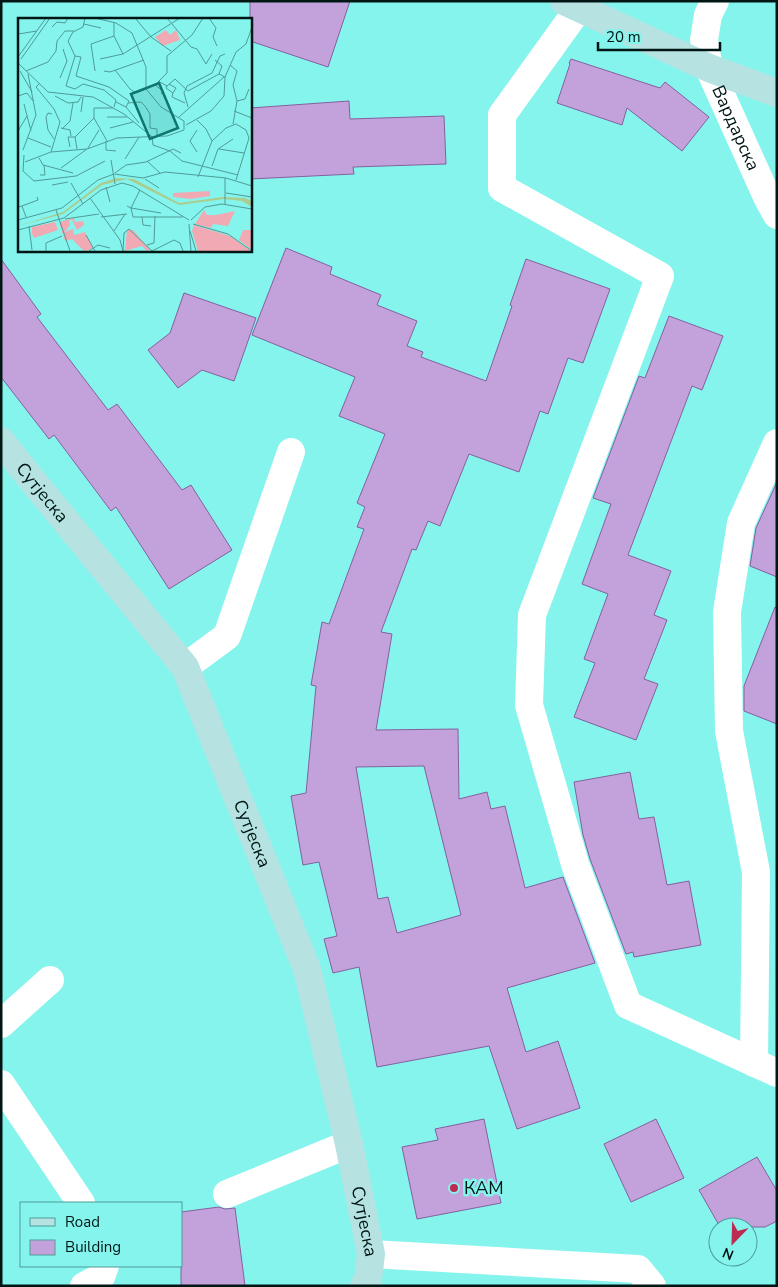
<svg xmlns="http://www.w3.org/2000/svg" width="778" height="1287" font-family="'Nunito Sans',sans-serif">
  <rect width="100%" height="100%" fill="#85f4ed"/>
  <!-- building -->
  <g fill="#c3a2dc" stroke="#84609e" fill-rule="evenodd">
    <polygon points="250,1 350,1 328,67 250,41"/>
    <polygon points="571,59 660,88 665,82 709,117 682,151 627,108 622,125 557,103 570,64 569,63"/>
    <polygon points="349,101 350,119 444,116 446,164 353,167 354,174 250,179 250,108"/>
    <path d="M286,248L332,267L330,274L381,295L377,305L417,321L407,346L423,352L421,357L486,381L512,306L510,305L526,259L610,289L583,363L568,358L548,414L540,411L519,472L469,454L440,526L428,521L416,550L412,549L381,632L392,634L376,730L458,729L459,799L487,792L491,809L505,806L525,888L563,877L595,963L507,988L526,1052L558,1041L580,1108L517,1129L489,1046L377,1067L359,967L333,973L324,939L337,936L319,862L303,865L291,796L306,793L316,686L311,685L322,622L329,624L364,529L357,527L365,507L357,503L385,434L339,416L355,377L252,335ZM424,766L461,915L397,933L388,897L378,899L356,767Z"/>
    <polygon points="1,259 41,314 37,317 108,410 117,404 182,490 191,485 232,550 169,589 116,507 111,511 54,435 49,439 1,377"/>
    <polygon points="184,293 256,318 234,381 202,370 178,388 148,350 170,333"/>
    <polygon points="669,316 723,336 702,390 692,386 628,555 671,571 654,615 667,620 644,679 658,684 636,740 574,717 595,663 584,659 608,594 582,584 611,504 593,498 639,376 645,378"/>
    <polygon points="777,482 777,577 750,566 756,528"/>
    <polygon points="775,607 777,608 777,724 744,711 744,686"/>
    <polygon points="630,772 639,819 654,817 667,885 689,881 701,945 634,957 633,952 626,954 590,859 583,835 574,782"/>
    <polygon points="484,1119 501,1203 417,1219 402,1147 438,1140 435,1129"/>
    <polygon points="656,1119 684,1178 631,1202 604,1144"/>
    <polygon points="757,1157 777,1191 777,1221 765,1227 720,1227 699,1190"/>
    <polygon points="219,1207 225,1209 235,1208 245,1286 181,1286 181,1212"/>
  </g>
  <g fill="none" stroke-linecap="round" stroke-linejoin="round">
    <!-- street -->
    <g stroke="#fff" stroke-width="28">
      <path id="s1" d="M715,1L708,15L704,40L709,68L768,199L777,215"/>
      <polyline points="579,8 502,115 502,188 660,276 532,615 529,705 575,864 628,1005 777,1073"/>
      <polyline points="185,667 227,636 291,452"/>
      <polyline points="1,1024 50,980"/>
      <polyline points="754,1063 756,872 729,731 727,612 741,523 777,443"/>
      <polyline points="1,1084 81,1203"/>
      <polyline points="227,1194 349,1144"/>
      <polyline points="371,1254 638,1269 652,1286"/>
      <polyline points="84,1286 101,1277 105,1266"/>
    </g>
    <!-- secondary -->
    <g stroke="#b6e3e1" stroke-width="28">
      <polyline points="564,1 709,68 777,93"/>
      <path id="s2" d="M1,441L28,475L185,667L307,969L349,1144L371,1254L368,1279L364,1286"/>
    </g>
  </g>
  <!-- markers -->
  <circle fill="#bb2b52" stroke="#85f4ed" stroke-width="2" cx="454" cy="1188" r="5"/>
  <g text-anchor="middle" stroke-width="5" stroke-linejoin="round" paint-order="stroke">
    <!-- street labels -->
    <g font-size="18" fill="#001615" stroke="#85f4ed">
      <text dy="6" stroke="none"><textPath href="#s1" startOffset="135">Вардарска</textPath></text>
      <text dy="6" stroke="none"><textPath href="#s2" startOffset="66">Сутјеска</textPath></text>
      <text dy="6" stroke="none"><textPath href="#s2" startOffset="471">Сутјеска</textPath></text>
      <text dy="6" stroke="none"><textPath href="#s2" startOffset="876">Сутјеска</textPath></text>
    </g>
    <!-- poi labels -->
    <g font-size="18" fill="#001615" stroke="#85f4ed" text-anchor="start">
      <text x="464" y="1194">КАМ</text>
    </g>
  </g>
  <!-- overview -->
  <g transform="translate(18 18)">
    <rect width="234" height="234" fill="#85f4ed"/>
    <path d="M148,12L152,17L158,12L162,22L145,28L137,19ZM192,173V178L173,181L155,179V175ZM186,192L189,197H198L217,193L210,208L195,206L193,210L177,206ZM56,200L57,204L65,203L66,207L59,212L54,202H51L52,207L47,214L55,211L56,217L67,214L75,230L71,232L66,233L54,221L47,223L41,204ZM37,204L40,212L16,220L14,216V209ZM176,207L212,218L233,233H180L174,213ZM109,212H115L132,232L129,233L124,228L107,233ZM225,212H234V232L221,222Z" fill="#f1aab3"/>
    <path d="M98,160L116,161L161,185L205,179L227,180L234,183V189L224,183L206,181L161,187L109,161L84,167L45,196L0,208L45,194L83,165Z" fill="#accc8f"/>
    <path fill="none" stroke="#509b97" stroke-width="1" d="M67,0L65,9L55,14L50,23L57,38L63,39L58,58L91,69L111,83L108,89M117,0L133,19L153,33M149,0L173,29L179,31L188,46L194,36M191,0L198,10L195,19L199,28M96,4V18L105,36M66,6L83,10M34,9L39,4L47,5L50,0M0,16L19,13M57,38L48,68L57,71L65,66L86,72L98,82L96,89M0,39L28,0M3,41L32,0M82,41L105,36L162,0M197,42L204,48L201,56L207,59M0,45L30,74L75,79L106,96L133,118M212,47L219,53L215,67L219,83L215,106M97,52L112,71L118,75L128,71M2,53L14,74M8,53L30,44L38,33L39,23L47,13H56M77,53L73,26L96,18M86,53L92,54L126,42M42,60L49,43L45,31M140,63L149,68L157,61L170,73L201,56M21,66L18,69L36,91L42,104L33,134M149,68L148,70L155,75L158,70L151,66M155,75L154,79L167,85M143,76L145,73L137,67L149,55V38L174,17L185,0M0,78L9,75L15,83M37,78L50,85L60,84L63,79M219,83L227,81L231,71M98,84L108,89L121,105M117,84L126,106M110,85L123,84L127,88L132,96V110L139,111V118M6,86L13,113M170,89L166,75L169,68L194,55L202,38L207,36M216,93L234,100M63,94L65,79M34,96L30,95L28,99L30,112L36,121M89,99H109M161,99L206,59M76,100L89,123M179,102L188,111L194,123M168,107L193,93L206,78L207,59L218,34L228,26L234,9M43,110L52,112L53,118M92,110L115,104M44,111L52,103L55,85M0,113L9,98M134,118L135,127L152,133L164,143L220,157M10,120L33,129M88,123V132L98,133M52,129L50,119H57M70,130L81,112M59,131L57,119L76,100V90H95M201,131L226,135M5,132L18,97L10,56M179,134L172,123L179,112M6,137L5,153L16,163L58,158L87,143M21,140L25,147L55,155M107,141L121,119M93,142L97,166M129,143L142,155M7,144L33,134L69,131L99,120L149,118L166,112V103L143,89L128,71V49L114,15L98,5L77,0M194,148L200,131L215,121M43,150L69,131M97,155L108,147L128,144L155,131L163,135M22,157H27L26,147M180,159L194,123L208,110L218,106L228,112L231,120L218,162M207,160V186M127,161L141,170M53,165L65,186M34,167L50,164M88,169L92,184M122,172L113,190L143,195M208,175L234,179M72,180L102,222L105,233M4,188L20,182L19,179M109,188L113,190L115,199H165M0,189L4,188L8,199M38,192L52,233M83,199L109,196M124,199L125,207L133,208M47,201L81,196M0,202L44,190L80,162L96,156L125,160L147,154L208,160L234,168M173,202L187,189L204,186L234,191M171,206L173,233M175,206L210,216L234,233M11,208L14,232M0,212L46,200L83,172L104,165L115,168L171,202M96,213L107,196M172,213L178,233M68,217L77,233M129,227L136,225L137,198M28,233V225L44,218M71,233L80,227L92,230M105,233L106,215L111,211L134,233L156,222L162,225L165,233"/>
    <path fill="#0f766e" fill-opacity="0.15" stroke="#0f766e" stroke-width="2.5" d="M141,65L160,110L132,121L113,76Z"/>
    <rect width="234" height="234" fill="none" stroke="#001615" stroke-width="2.5"/>
  </g>
  <!-- border -->
  <rect width="778" height="1287" fill="none" stroke="#001615" stroke-width="5"/>
  <!-- legend -->
  <rect x="20" y="1202" width="162" height="65" fill="#85f4ed" stroke="#509b97"/>
  <rect x="30" y="1218" width="25" height="8" fill="#b6e3e1" stroke="#509b97"/>
  <text x="65" y="1227" font-size="15" fill="#001615">Road</text>
  <rect x="30" y="1240" width="25" height="15" fill="#c3a2dc" stroke="#509b97"/>
  <text x="65" y="1252" font-size="15" fill="#001615">Building</text>
  <!-- north arrow -->
  <g transform="translate(733 1242) rotate(203)"><circle r="24" fill="#85f4ed" stroke="#509b97"/>
  <path d="M0-4L9 19L0 12L-9 19Z" fill="#bb2b52"/>
  <text y="-8" font-size="14" font-weight="bold" text-anchor="middle" fill="#001615">N</text>
  </g>
  <!-- scale -->
  <path d="M598 42v8h122v-8" fill="none" stroke="#001615" stroke-width="2.5"/>
  <text x="606" y="42" font-size="15" fill="#001615" stroke="#85f4ed" stroke-width="4" paint-order="stroke">20 m</text>
</svg>
